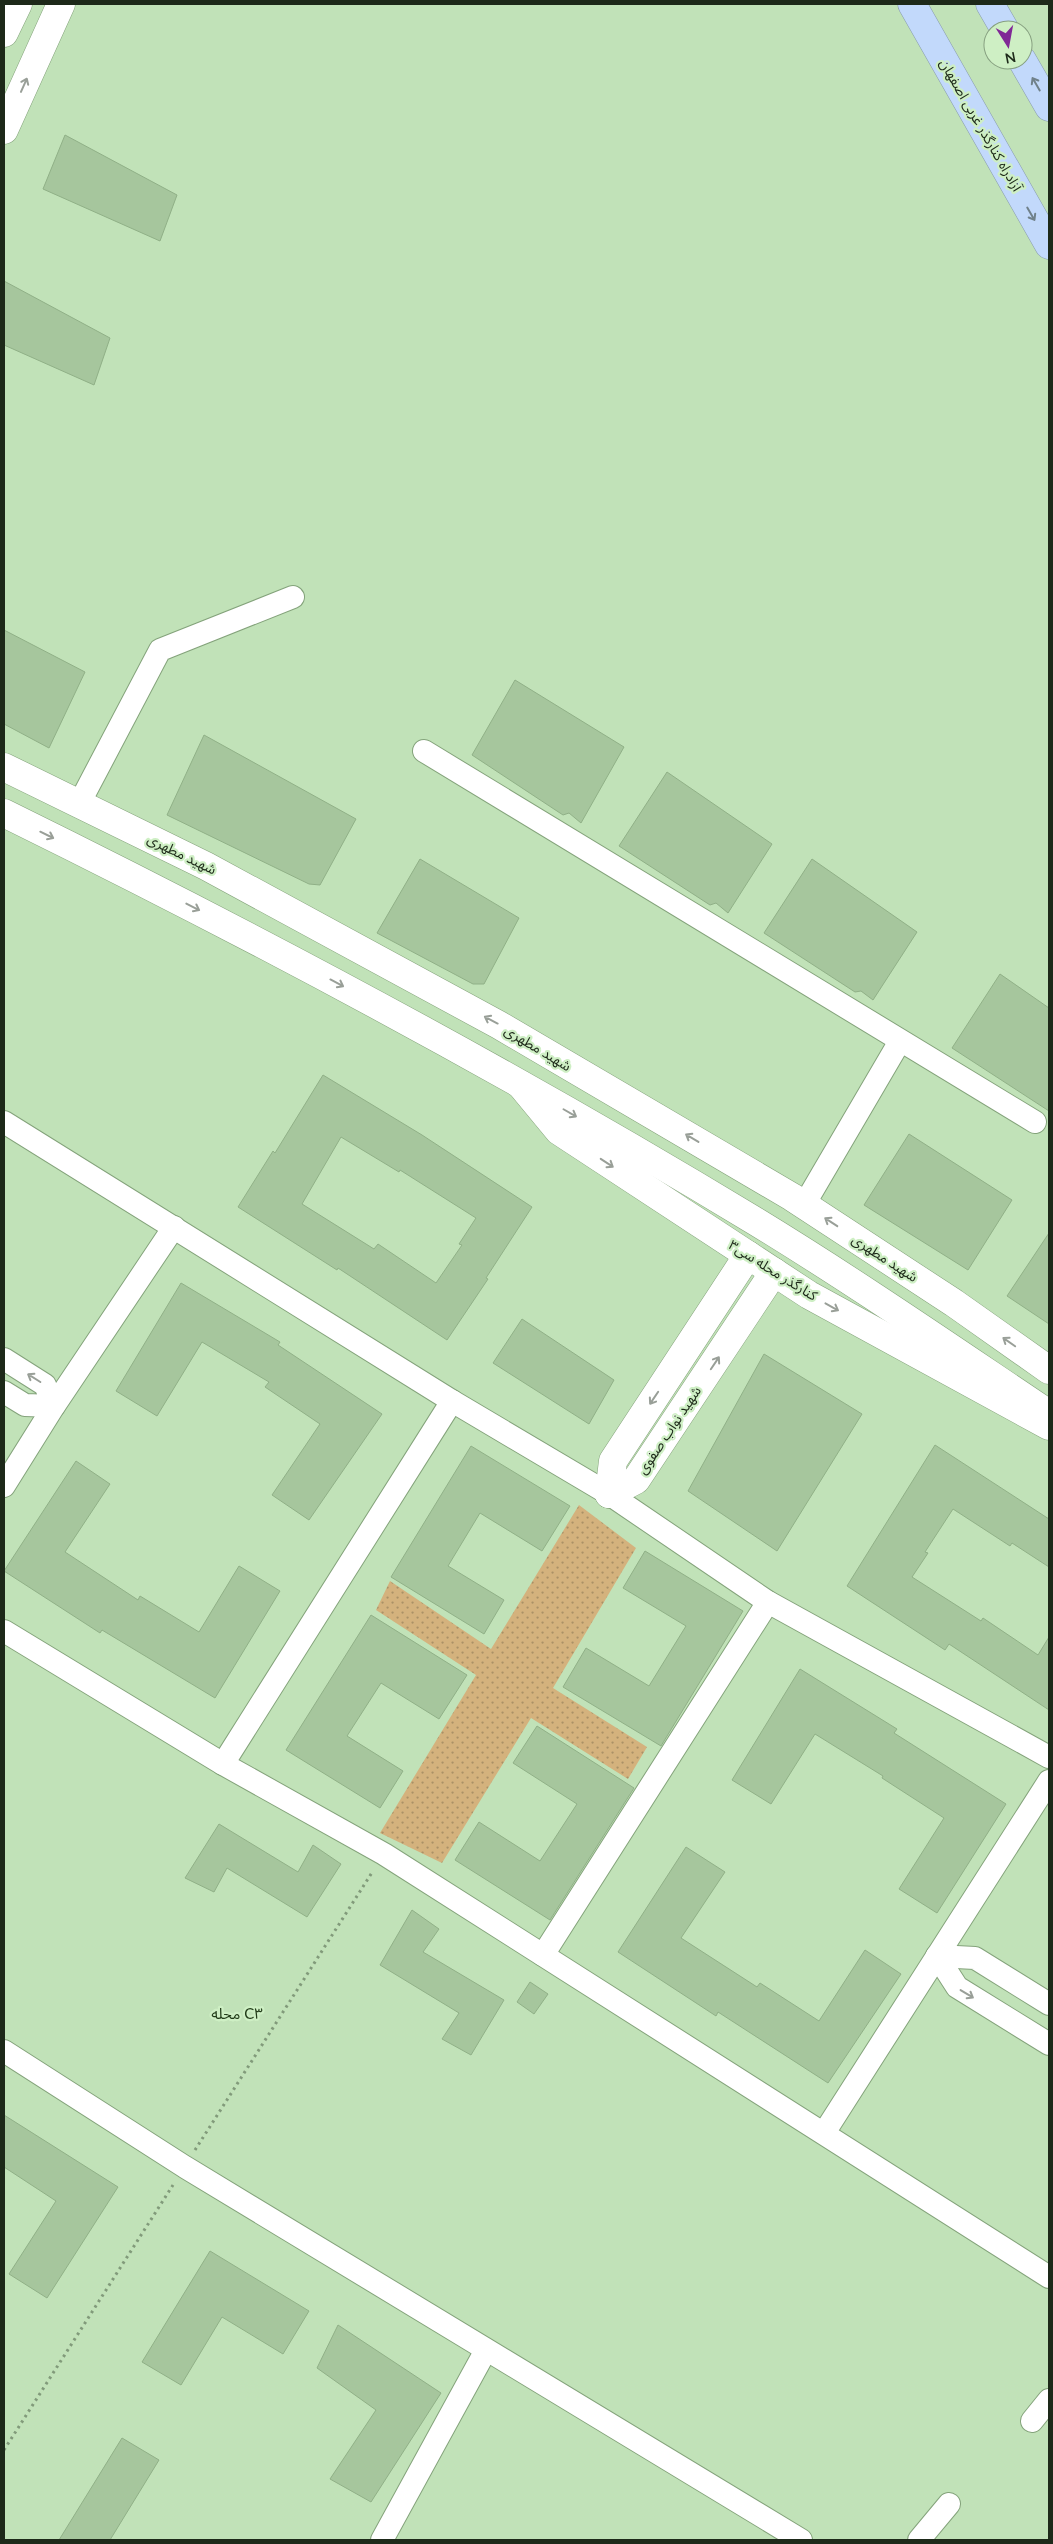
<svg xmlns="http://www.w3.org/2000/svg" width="1053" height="2544" font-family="Lato,'Noto Sans Arabic',sans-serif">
  <defs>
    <pattern id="grass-dots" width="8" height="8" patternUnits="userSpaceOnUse" patternTransform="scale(1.25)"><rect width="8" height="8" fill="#d4b27d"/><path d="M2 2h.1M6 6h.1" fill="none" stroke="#ab9166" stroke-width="1.8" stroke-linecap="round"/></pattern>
  </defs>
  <rect width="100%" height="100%" fill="#c1e2b8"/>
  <!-- grass -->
  <polygon fill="url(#grass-dots)" points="579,1505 636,1548 553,1688 647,1747 628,1779 531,1718 442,1863 380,1833 476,1675 376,1610 390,1581 491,1649"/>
  <!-- building -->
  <g fill="#a6c69d" stroke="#90b087" fill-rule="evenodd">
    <polygon points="65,135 177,195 160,241 43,189"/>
    <polygon points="4,281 110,338 94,385 4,345"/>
    <polygon points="4,630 85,672 49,748 4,724"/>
    <polygon points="515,680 624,747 581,823 569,813 563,815 472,755"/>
    <polygon points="204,735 356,819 320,885 309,884 167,815"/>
    <polygon points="667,772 772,844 728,913 716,903 710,905 619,846"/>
    <polygon points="420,859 519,918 484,984 473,984 377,933"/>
    <polygon points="812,859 917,932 873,1000 861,991 855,992 764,933"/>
    <polygon points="1000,974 1049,1008 1049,1111 952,1048"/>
    <path d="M323,1075L422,1135L532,1207L486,1278L488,1279L447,1340L338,1268L337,1270L238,1207L273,1151L275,1153ZM341,1137L399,1172L400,1170L476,1218L459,1244L462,1245L436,1283L378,1244L374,1249L302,1204Z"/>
    <polygon points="909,1134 1012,1200 968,1270 864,1205"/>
    <polygon points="1049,1233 1049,1324 1007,1296"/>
    <polygon points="181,1283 280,1342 278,1345 382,1414 309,1520 272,1495 320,1424 265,1387 269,1382 202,1342 157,1416 116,1391"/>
    <polygon points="522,1319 614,1380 589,1424 493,1363"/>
    <polygon points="764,1354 862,1414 777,1551 688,1491"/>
    <polygon points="935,1445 1049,1519 1049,1567 1012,1543 1010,1546 953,1509 925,1552 928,1553 912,1577 981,1621 983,1618 1038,1655 1049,1637 1049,1710 949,1644 945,1650 847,1586"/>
    <polygon points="471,1446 570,1506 542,1551 480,1513 448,1566 504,1600 484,1634 391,1577"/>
    <polygon points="76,1461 110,1484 65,1552 138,1600 140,1596 199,1632 239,1566 280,1591 215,1698 102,1630 100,1633 4,1571"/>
    <polygon points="645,1551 743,1611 661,1746 563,1687 586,1648 649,1686 686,1626 623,1588"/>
    <polygon points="371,1615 467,1675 439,1719 381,1683 347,1736 403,1771 380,1808 286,1750"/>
    <polygon points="800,1669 897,1729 894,1733 1006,1804 937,1913 899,1889 944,1818 882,1778 883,1776 815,1734 771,1804 732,1780"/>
    <polygon points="537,1726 634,1788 550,1920 455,1860 479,1822 540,1861 577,1804 513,1763"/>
    <polygon points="219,1824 298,1872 313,1845 341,1864 307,1917 227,1868 214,1892 185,1878"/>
    <polygon points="686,1847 725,1872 681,1938 757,1987 760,1983 819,2021 865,1950 901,1974 828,2083 718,2012 716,2016 618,1952"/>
    <polygon points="412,1910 439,1929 423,1952 504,2000 471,2055 442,2039 459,2013 380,1965"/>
    <polygon points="530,1982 548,1994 534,2014 517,2002"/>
    <polygon points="4,2115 118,2187 47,2298 9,2274 56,2201 4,2167"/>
    <polygon points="210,2251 309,2311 283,2354 222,2317 181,2385 142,2362"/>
    <polygon points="338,2325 441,2393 371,2502 330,2479 376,2410 317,2368"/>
    <polygon points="122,2438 159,2460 110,2540 59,2540"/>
  </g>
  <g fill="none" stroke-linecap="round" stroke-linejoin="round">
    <defs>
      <g id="minor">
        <polyline points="424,751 1035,1122"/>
        <polyline points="79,804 160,650 293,597"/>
        <polyline points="4,1122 452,1401 609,1494 768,1602 1049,1757"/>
        <polyline points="804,1205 900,1041"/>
        <polyline points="4,1359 45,1385 54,1406 25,1405 4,1392"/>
        <polyline points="4,1486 54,1406 174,1227"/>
        <polyline points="4,1631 223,1764 384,1854 1049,2277"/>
        <polyline points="223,1764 452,1401"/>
        <polyline points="543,1955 768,1602"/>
        <polyline points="937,1956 957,1987 1049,2044"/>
        <polyline points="937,1956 975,1958 1049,2004"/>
        <polyline points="4,2051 185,2167 801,2540"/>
        <polyline points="824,2133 1049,1781"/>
        <polyline points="1032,2421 1049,2400"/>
        <polyline points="382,2540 486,2350"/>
        <polyline points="919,2540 949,2504"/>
      </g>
      <g id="tertiary">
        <polyline points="521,1085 559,1131 809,1295 1049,1426"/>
        <polyline points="609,1494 636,1480 774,1272"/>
        <polyline points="609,1494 613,1461 748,1255"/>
      </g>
      <g id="secondary">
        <polyline points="4,33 18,4"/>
        <polyline points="4,130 61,4"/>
        <polyline points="4,767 206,866 499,1025 792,1197 954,1303 1049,1370"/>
        <path d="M4,813C260,939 511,1073 755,1221C855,1282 952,1349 1049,1414"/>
      </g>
      <g id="motorway">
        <polyline points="912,4 1049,245"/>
        <polyline points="990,4 1005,30"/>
        <polyline points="1022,60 1049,107"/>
      </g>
    </defs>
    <!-- minor casing -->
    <use href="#minor" stroke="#84a37b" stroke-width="24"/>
    <!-- tertiary casing -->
    <use href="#tertiary" stroke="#84a37b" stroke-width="29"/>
    <!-- secondary casing -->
    <use href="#secondary" stroke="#84a37b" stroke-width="29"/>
    <!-- motorway casing -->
    <use href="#motorway" stroke="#889bac" stroke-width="29"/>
    <!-- path -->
    <g stroke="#819a7a" stroke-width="3" stroke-dasharray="2.5 4" stroke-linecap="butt">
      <polyline points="195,2150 373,1871"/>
      <polyline points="4,2450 173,2185"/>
    </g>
    <!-- minor -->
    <use href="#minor" stroke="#fff" stroke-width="22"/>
    <!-- tertiary -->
    <use href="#tertiary" stroke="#fff" stroke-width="28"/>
    <!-- secondary -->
    <use href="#secondary" stroke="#fff" stroke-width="28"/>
    <!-- motorway -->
    <use href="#motorway" stroke="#c2d9fb" stroke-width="28"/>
  </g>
  <!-- one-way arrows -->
  <defs><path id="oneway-shaft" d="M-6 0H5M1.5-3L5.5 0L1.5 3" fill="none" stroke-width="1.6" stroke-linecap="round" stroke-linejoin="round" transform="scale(1.25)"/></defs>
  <g stroke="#70818a">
    <use href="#oneway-shaft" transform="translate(1036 84) rotate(-120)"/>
    <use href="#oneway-shaft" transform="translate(1031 214) rotate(60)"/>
  </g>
  <g stroke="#999f98">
    <use href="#oneway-shaft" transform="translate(24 85) rotate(-66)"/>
    <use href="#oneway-shaft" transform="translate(47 835) rotate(26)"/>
    <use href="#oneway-shaft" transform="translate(193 907) rotate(27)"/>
    <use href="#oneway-shaft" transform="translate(337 983) rotate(28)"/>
    <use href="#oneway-shaft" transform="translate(491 1020) rotate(-152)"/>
    <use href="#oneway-shaft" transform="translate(570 1113) rotate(30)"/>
    <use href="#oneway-shaft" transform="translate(692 1138) rotate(-149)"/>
    <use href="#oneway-shaft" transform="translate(607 1163) rotate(33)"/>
    <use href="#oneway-shaft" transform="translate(831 1222) rotate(-147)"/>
    <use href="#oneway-shaft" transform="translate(832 1307) rotate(29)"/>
    <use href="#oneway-shaft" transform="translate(1009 1342) rotate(-145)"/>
    <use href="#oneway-shaft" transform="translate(715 1363) rotate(-56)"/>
    <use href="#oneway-shaft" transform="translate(34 1378) rotate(-148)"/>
    <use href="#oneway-shaft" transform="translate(654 1398) rotate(124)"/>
    <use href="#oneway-shaft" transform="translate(967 1994) rotate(31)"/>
  </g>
  <g text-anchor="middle" stroke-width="4.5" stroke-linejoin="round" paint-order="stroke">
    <!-- street labels -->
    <g font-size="14" fill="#1d2919" stroke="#ceefc4">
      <text transform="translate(981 125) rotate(60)" y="5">آزادراه کنارگذر غربی اصفهان</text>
      <text transform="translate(182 854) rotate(26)" y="5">شهید مطهری</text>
      <text transform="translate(538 1048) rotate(31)" y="5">شهید مطهری</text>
      <text transform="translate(885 1258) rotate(33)" y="5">شهید مطهری</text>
      <text transform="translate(773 1270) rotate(32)" y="5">کنارگذر محله سی۳</text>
      <text transform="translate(669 1430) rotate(-56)" y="5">شهید نواب صفوی</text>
    </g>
    <!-- neighbourhood labels -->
    <g font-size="15" fill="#213b18" stroke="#ceefc4">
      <text x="237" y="2019">محله C۳</text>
    </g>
  </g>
  <!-- border -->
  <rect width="1053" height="2544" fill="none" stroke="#1d2919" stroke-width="10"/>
  <!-- north arrow -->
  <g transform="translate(1008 45) rotate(169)"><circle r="24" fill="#ceefc4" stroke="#87a080"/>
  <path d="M0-4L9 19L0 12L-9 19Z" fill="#802896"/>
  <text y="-8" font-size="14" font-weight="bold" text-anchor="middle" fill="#1d2919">N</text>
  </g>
</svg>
